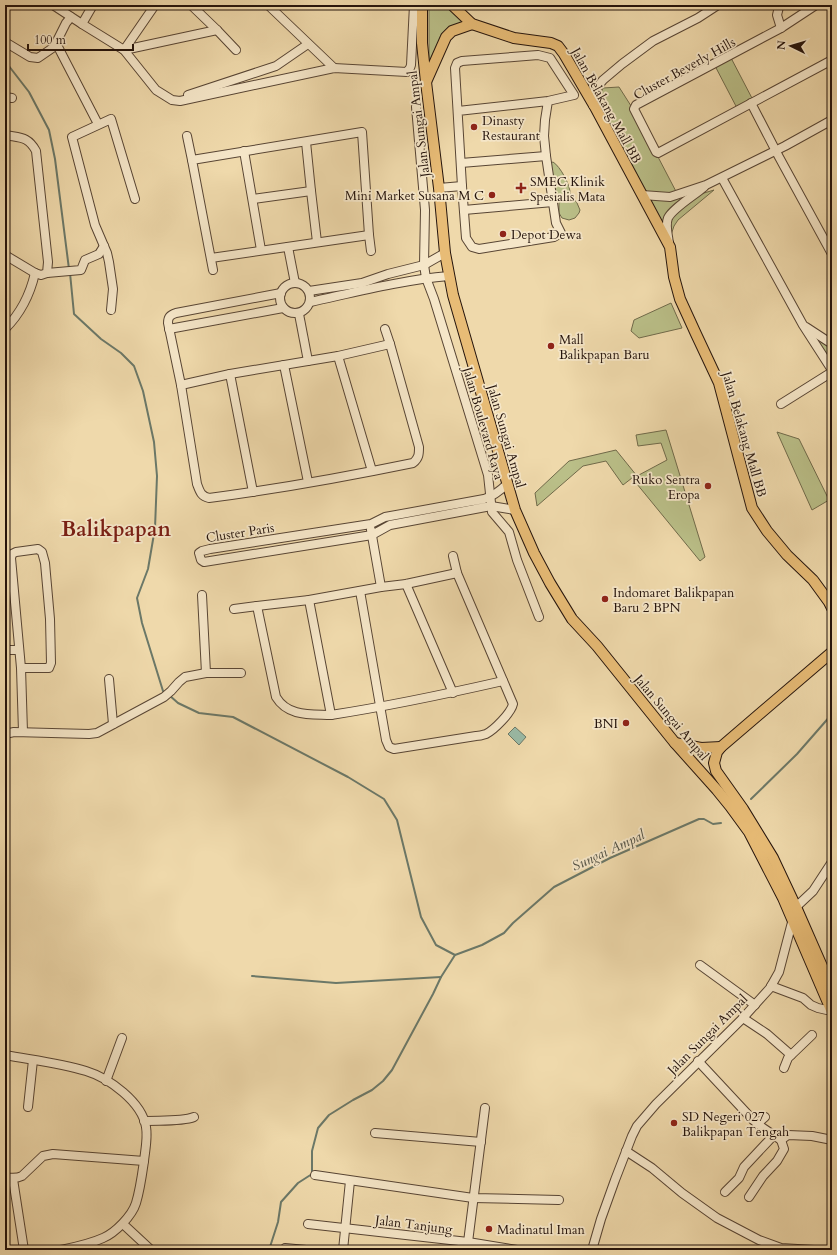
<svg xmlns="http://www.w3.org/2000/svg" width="837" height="1255" font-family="Cardo,serif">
  <rect width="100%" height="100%" fill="#efd9ab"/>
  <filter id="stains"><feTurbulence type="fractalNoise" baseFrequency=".005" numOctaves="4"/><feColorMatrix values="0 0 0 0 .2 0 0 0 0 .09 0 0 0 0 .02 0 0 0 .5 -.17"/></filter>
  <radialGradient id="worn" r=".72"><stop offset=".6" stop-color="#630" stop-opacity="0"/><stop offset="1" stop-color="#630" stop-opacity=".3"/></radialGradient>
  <!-- green -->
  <g fill="#babf88" stroke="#706a4a">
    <polygon points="429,5 450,5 469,23 452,30 429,74"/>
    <polygon points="730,56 754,102 738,110 714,64"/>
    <polygon points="619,87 633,109 681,201 704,193 714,190 678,220 674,226 670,238 595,107 603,88"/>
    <path d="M553,162C560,166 571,186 570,194L577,203L580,210L579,213L575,218L569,220L562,218L559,213V201L554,195V184L550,163Z"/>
    <polygon points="671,303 682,328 639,338 631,331 634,320"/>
    <polygon points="803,325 832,345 832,377"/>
    <polygon points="666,430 705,557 700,561 632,478 623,485 606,461 583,466 537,506 535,493 569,461 616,450 637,476 667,460 661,443 638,446 636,435"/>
    <polygon points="777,432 799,439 829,500 812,510"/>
  </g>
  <!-- water -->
  <polygon fill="#9abaa6" stroke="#6b7868" points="515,727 526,737 519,745 508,734"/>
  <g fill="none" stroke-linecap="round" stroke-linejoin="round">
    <!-- stream -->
    <g stroke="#6b7868" stroke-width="2">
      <polyline points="5,61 29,92 49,130 55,159 69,269"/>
      <polyline points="70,273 74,314 101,339 121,353 134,366 143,391 154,442 157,476 155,528 148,569 137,598 142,623 163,691 165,693"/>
      <polyline points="169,695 178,703 199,713 233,717 348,777 384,799 397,820 421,917 436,945 455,955 482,945 504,933 513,923 554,887 610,858 699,819 704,819 713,824 721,823"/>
      <polyline points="751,799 797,754 832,714"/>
      <polyline points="252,976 336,983 441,977"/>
      <polyline points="269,1250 278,1222 281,1202 298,1183 312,1174 312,1151 318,1128 329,1115 353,1100 372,1090 383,1081 392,1070 433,994 441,977 455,955"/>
    </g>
    <defs>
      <g id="minor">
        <polyline points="53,5 82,24"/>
        <polyline points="93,5 82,24 124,50 156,90 172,100 180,101 334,68 407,72 410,68 411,65 414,5"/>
        <polyline points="155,5 124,50 217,30"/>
        <polyline points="191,5 217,30 236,50"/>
        <polyline points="268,5 334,68"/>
        <polyline points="816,5 781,28 636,105 634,109 656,152 658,153 832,60"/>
        <polyline points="781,28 777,15 779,7 782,5"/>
        <polyline points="5,42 30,57 38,58 54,47 66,23 71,17"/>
        <polyline points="56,43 98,124"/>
        <polyline points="188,95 276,66 308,44"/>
        <polyline points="5,97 12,98"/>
        <polyline points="751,103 779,157 832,254"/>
        <polyline points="593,105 594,91 603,80 622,64 653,41 698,18 718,5"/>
        <polyline points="416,107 425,210 424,265 426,278 434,299 488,475 492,512 509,532 517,560 539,617"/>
        <polyline points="458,111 548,101 574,95 550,58 538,55 462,61 457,63 455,68 462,186 466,238 472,247 479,249 554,237 561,233 556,223 546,156 544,136 545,120 548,101"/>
        <path d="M5,135C20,138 28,136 36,151L48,262L47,273L41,275L35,273L5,255"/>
        <polyline points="187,136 192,160"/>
        <polyline points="306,142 311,191 317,242"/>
        <polyline points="244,151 261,250"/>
        <polyline points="461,163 546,156"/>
        <polyline points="722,178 803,325 832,370"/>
        <polyline points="439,188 462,186"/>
        <polyline points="642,195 670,197 706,185 785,146 832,120"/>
        <polyline points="253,199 311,191"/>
        <polyline points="464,210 553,202"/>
        <path d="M669,243C668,235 665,225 668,218C673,208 695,195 704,187"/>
        <polyline points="288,247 295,283"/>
        <polyline points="211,258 369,235"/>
        <polyline points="213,270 192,160 362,132 369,235 371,251"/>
        <polyline points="47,273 81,270 85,260 99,254 104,246"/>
        <circle cx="295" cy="298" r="15"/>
        <polyline points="309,291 362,283 388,274 424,265 445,253"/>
        <path d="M281,293L176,313C170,315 168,317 168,323L181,385L197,484C200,492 201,496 209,498C278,489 345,477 413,463C419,458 419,454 419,447L390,344L385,329"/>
        <path d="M310,302C356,292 402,280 449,276"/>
        <polyline points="111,310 113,289 109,262 107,253 95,225 72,137 111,119 135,199"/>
        <polyline points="299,314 308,361"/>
        <polyline points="806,327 832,344"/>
        <path d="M5,329C21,313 30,295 35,273"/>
        <polyline points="169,329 283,308"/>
        <polyline points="338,356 372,471"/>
        <polyline points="284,365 308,482"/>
        <polyline points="230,374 253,492"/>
        <polyline points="181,385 230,374 338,356 390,344"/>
        <polyline points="781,404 832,372"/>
        <path d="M507,484C500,491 494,496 484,499L385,517L371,524L210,549L202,551L199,553L201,560L204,562L372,535L390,525L491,506L515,510"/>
        <polyline points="371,530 381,587"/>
        <polyline points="406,584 453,693"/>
        <path d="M360,591L386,740L389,747L394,749L476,736C480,736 483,735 486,734C494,730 511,713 513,704L457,573L453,556"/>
        <polyline points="202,595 206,673"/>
        <path d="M309,600L331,715C389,706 446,694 503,681"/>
        <polyline points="234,609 257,606"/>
        <polyline points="5,650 19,650"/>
        <polyline points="21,668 49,668 51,663 50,619 45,563 42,552 38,549 16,552 12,554 11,558 21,668 23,732"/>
        <polyline points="109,679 113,724"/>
        <path d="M331,715C311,714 288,717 276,697L257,606L309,600L381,587L406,584L457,573"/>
        <polyline points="5,734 14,732 89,734 97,733 164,697 171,691 179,682 185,677 206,673 241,673"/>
        <polyline points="700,965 755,1005"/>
        <polyline points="771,986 803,998 811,1005 818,1008 831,1011"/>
        <polyline points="743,1018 767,1034 791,1055"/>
        <path d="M5,1055C32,1060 60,1063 86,1071C109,1078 142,1102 146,1127C148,1138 145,1151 144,1161L53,1154L43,1156L22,1176C16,1179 11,1178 5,1177"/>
        <polyline points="698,1061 753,1120 763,1128 781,1140"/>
        <polyline points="784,1068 788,1058 812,1035"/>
        <polyline points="106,1081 122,1038"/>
        <polyline points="28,1107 33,1060"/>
        <path d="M144,1121C159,1120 181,1122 194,1117"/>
        <polyline points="757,1124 765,1117"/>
        <polyline points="375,1133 481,1142"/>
        <polyline points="781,1140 788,1135 812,1136 832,1140"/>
        <polyline points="626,1151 652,1168 682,1193 717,1218 759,1240 781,1248 814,1250"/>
        <polyline points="315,1175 473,1198 559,1200"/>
        <polyline points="13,1179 24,1250"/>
        <polyline points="725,1192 739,1178 744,1167 774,1135"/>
        <polyline points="749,1197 763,1176 777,1161 784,1149 781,1140"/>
        <polyline points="123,1224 151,1250"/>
        <polyline points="308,1224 468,1242 517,1250"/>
        <polyline points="285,1248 306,1250"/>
        <path d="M61,1250C75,1247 90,1244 103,1238C115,1233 132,1216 136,1203C140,1190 142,1175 144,1161"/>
        <polyline points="343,1250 350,1181"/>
        <polyline points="467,1250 485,1108"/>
        <polyline points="592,1250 601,1219 615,1180 632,1136 637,1126 656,1104 742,1019 770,988 779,972 796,907 813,891 832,862"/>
      </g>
      <g id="major">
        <polyline points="422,5 422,43 426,82 439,188 445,253 453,295 515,510 534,553 550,583 572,619 597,646 675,743 717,790 730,806 749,832 783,898 832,1012"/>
        <polyline points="452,5 472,24 514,38 551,43 558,46 564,54 595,107 670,247 674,277 680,299 696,334 719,383 752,508 767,531 787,555 813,580 829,602 832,608"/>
        <polyline points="426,82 446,37 452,31 472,24"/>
        <polyline points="832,652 721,747 717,752 714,763 716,771 743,809 773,858 796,907 832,989"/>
        <polyline points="675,743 701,748 721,747"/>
      </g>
    </defs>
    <!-- minor casing -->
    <use href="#minor" stroke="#584534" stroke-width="10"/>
    <!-- major casing -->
    <use href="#major" stroke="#25140c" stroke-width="12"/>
    <!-- minor -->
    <use href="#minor" stroke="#f5e6c8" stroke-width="8"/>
    <!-- major -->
    <use href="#major" stroke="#e8bc76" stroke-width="10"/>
  </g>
  <!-- markers -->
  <g fill="#8f2418" stroke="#f5e6c8" stroke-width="1.5">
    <circle cx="474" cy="127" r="4"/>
    <path d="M519 182h4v4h4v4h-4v4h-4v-4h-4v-4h4z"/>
    <circle cx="492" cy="195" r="4"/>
    <circle cx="503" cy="234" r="4"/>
    <circle cx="551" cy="346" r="4"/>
    <circle cx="708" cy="486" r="4"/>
    <circle cx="605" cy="599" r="4"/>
    <circle cx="626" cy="723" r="4"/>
    <circle cx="674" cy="1123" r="4"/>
    <circle cx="489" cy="1229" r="4"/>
  </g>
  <g text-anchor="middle" stroke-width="3.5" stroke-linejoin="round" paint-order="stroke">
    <!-- street labels -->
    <g font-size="13" fill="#25140c" stroke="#f5e6c8">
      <text transform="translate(684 68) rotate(-29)" y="5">Cluster Beverly Hills</text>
      <text transform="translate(607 105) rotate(61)" y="5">Jalan Belakang Mall BB</text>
      <text transform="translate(418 124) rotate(-97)" y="5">Jalan Sungai Ampal</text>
      <text transform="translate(484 423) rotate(74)" y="5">Jalan Boulevard Raya</text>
      <text transform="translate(745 434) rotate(74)" y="5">Jalan Belakang Mall BB</text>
      <text transform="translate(507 436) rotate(74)" y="5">Jalan Sungai Ampal</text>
      <text transform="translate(240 532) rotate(-9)" y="5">Cluster Paris</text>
      <text transform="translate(672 717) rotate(50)" y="5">Jalan Sungai Ampal</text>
      <text transform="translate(707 1034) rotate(-45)" y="5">Jalan Sungai Ampal</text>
      <text transform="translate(414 1224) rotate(7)" y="5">Jalan Tanjung</text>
    </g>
    <!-- poi labels -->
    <g font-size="13" fill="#25140c" stroke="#f5e6c8" text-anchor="start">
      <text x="482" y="125">Dinasty<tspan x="482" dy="15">Restaurant</tspan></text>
      <text x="530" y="186">SMEC Klinik<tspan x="530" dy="15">Spesialis Mata</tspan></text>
      <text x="484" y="200" text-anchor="end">Mini Market Susana M C</text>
      <text x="511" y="239">Depot Dewa</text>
      <text x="559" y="344">Mall<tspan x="559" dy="15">Balikpapan Baru</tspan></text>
      <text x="700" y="484" text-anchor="end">Ruko Sentra<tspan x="700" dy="15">Eropa</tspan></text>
      <text x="613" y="597">Indomaret Balikpapan<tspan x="613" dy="15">Baru 2 BPN</tspan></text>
      <text x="618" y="728" text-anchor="end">BNI</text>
      <text x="682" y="1121">SD Negeri 027<tspan x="682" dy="15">Balikpapan Tengah</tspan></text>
      <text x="497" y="1234">Madinatul Iman</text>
    </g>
    <!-- water labels -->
    <g font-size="14" font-style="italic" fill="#4e4e42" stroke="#f5e6c8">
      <text transform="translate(608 850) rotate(-25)" y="5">Sungai Ampal</text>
    </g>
    <!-- town labels -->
    <g font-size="21" font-weight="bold" fill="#7a1f14" stroke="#f5e6c8">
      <text x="116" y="536">Balikpapan</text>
    </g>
  </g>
  <!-- margin -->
  <rect width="837" height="1255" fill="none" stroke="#efd9ab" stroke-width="20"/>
  <rect x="6" y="6" width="825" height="1243" fill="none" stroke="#25140c" stroke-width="2"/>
  <rect x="10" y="10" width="817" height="1235" fill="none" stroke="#25140c"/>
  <!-- north arrow -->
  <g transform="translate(791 46) rotate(275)" stroke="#f5e6c8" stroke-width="3" paint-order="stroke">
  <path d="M0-3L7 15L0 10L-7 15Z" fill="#25140c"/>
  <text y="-6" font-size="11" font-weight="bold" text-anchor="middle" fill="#25140c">N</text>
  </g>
  <!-- scale -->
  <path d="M28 44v6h105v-6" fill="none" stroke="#25140c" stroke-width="2"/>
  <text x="34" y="44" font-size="12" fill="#25140c" stroke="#f5e6c8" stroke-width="3" paint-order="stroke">100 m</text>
  <rect width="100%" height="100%" filter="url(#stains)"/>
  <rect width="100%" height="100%" fill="url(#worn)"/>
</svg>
